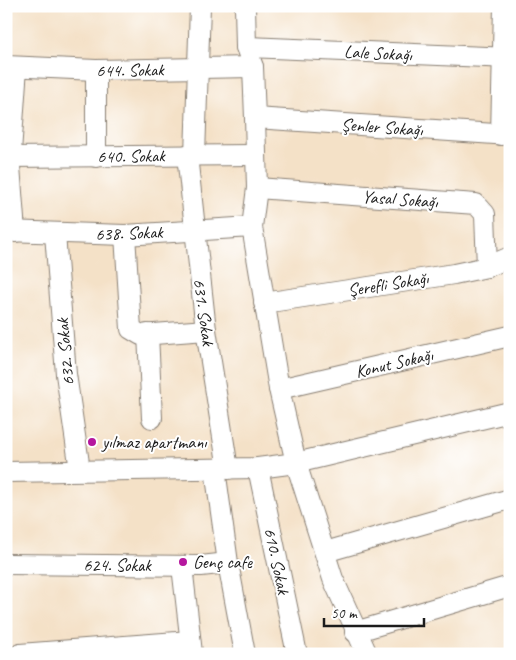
<svg xmlns="http://www.w3.org/2000/svg" width="516" height="660" font-family="Caveat,sans-serif">
  <rect width="100%" height="100%" fill="#fff"/>
  <filter id="ink" filterUnits="userSpaceOnUse"><feTurbulence type="fractalNoise" baseFrequency=".02" numOctaves="2"/><feDisplacementMap in="SourceGraphic" scale="10" xChannelSelector="R" yChannelSelector="G"/><feConvolveMatrix kernelMatrix="1 2 1 2 8 2 1 2 1" color-interpolation-filters="sRGB"/></filter>
  <filter id="wash" filterUnits="userSpaceOnUse"><feTurbulence type="fractalNoise" baseFrequency=".0096" numOctaves="4" result="noise"/><feDisplacementMap in="SourceGraphic" scale="20" xChannelSelector="R" yChannelSelector="G"/><feGaussianBlur stdDeviation="1.12" result="paint"/><feColorMatrix in="noise" values="0 0 0 0 0 0 0 0 0 0 0 0 0 0 0 0 0 1.4 0 .05"/><feComposite in="paint" operator="in"/></filter>
  <g filter="url(#wash)">
    <rect width="100%" height="100%" fill="#f4e1c7"/>
  </g>
  <g filter="url(#ink)">
    <g fill="none" stroke-linecap="round" stroke-linejoin="round">
      <defs>
        <g id="minor">
          <polyline points="245,6 246,47 253,67 255,118 257,188 252,227 279,389 296,463 333,579 367,654"/>
          <polyline points="246,47 510,58"/>
          <polyline points="6,66 96,70 253,67"/>
          <polyline points="96,70 96,157"/>
          <polyline points="255,118 510,135"/>
          <polyline points="501,135 504,6"/>
          <polyline points="187,155 206,330 228,469"/>
          <polyline points="195,155 200,6"/>
          <polyline points="6,157 255,155"/>
          <polyline points="257,188 476,204 485,214 487,267"/>
          <polyline points="6,231 125,235 252,227"/>
          <polyline points="15,232 10,166 17,67"/>
          <polyline points="55,234 66,374 80,470"/>
          <polyline points="125,235 131,329 141,335 206,330"/>
          <polyline points="264,303 454,274 487,267 510,257"/>
          <polyline points="148,334 152,418"/>
          <polyline points="279,389 510,336"/>
          <polyline points="258,468 297,654"/>
          <polyline points="215,469 228,563 245,654"/>
          <polyline points="6,472 258,468 296,463 510,412"/>
          <polyline points="325,552 510,499"/>
          <polyline points="6,564 201,566 228,563"/>
          <polyline points="182,566 192,653"/>
          <polyline points="355,632 510,586"/>
          <polyline points="20,654 190,641"/>
        </g>
      </defs>
      <!-- minor casing -->
      <use href="#minor" stroke="#887e72" stroke-width="22"/>
      <!-- minor -->
      <use href="#minor" stroke="#fff" stroke-width="20"/>
    </g>
  </g>
  <!-- markers -->
  <g fill="#b5179e" stroke="#fff" stroke-width="2">
    <circle cx="92" cy="442" r="5"/>
    <circle cx="183" cy="562" r="5"/>
  </g>
  <g text-anchor="middle" stroke-width="4" stroke-linejoin="round" paint-order="stroke">
    <!-- street labels -->
    <g font-size="18" fill="#1c1c1c" stroke="#fff">
      <text transform="translate(378 53) rotate(3)" y="6">Lale Sokağı</text>
      <text transform="translate(130 70) rotate(-1)" y="6">644. Sokak</text>
      <text transform="translate(382 127) rotate(4)" y="6">Şenler Sokağı</text>
      <text transform="translate(131 156) rotate(-1)" y="6">640. Sokak</text>
      <text transform="translate(400 199) rotate(4)" y="6">Yasal Sokağı</text>
      <text transform="translate(129 233) rotate(-2)" y="6">638. Sokak</text>
      <text transform="translate(388 284) rotate(-9)" y="6">Şerefli Sokağı</text>
      <text transform="translate(204 312) rotate(82)" y="6">631. Sokak</text>
      <text transform="translate(65 352) rotate(-95)" y="6">632. Sokak</text>
      <text transform="translate(394 363) rotate(-13)" y="6">Konut Sokağı</text>
      <text transform="translate(277 561) rotate(78)" y="6">610. Sokak</text>
      <text x="117" y="571">624. Sokak</text>
    </g>
    <!-- poi labels -->
    <g font-size="18" fill="#1c1c1c" stroke="#fff" text-anchor="start">
      <text x="102" y="448">yılmaz apartmanı</text>
      <text x="193" y="568">Genç cafe</text>
    </g>
  </g>
  <!-- margin -->
  <rect width="516" height="660" fill="none" stroke="#fff" stroke-width="25"/>
  <!-- scale -->
  <path d="M324 618v8h100v-8" fill="none" stroke="#1c1c1c" stroke-width="2.5"/>
  <text x="331" y="618" font-size="15" fill="#1c1c1c" stroke="#ffffff" stroke-width="4" paint-order="stroke">50 m</text>
</svg>
